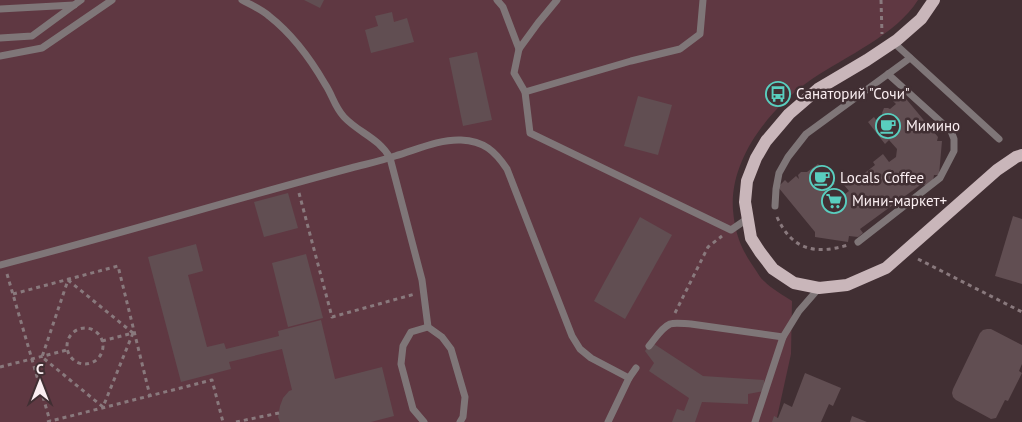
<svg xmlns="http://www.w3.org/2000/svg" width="1022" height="422" font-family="'PT Sans',sans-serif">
  <rect width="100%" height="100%" fill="#412f33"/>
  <!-- green -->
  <path fill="#5f3842" d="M0,0H918C896,35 846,56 812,79C772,106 729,158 733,210C735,234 741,249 755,269C758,273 760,278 764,281C772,289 783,295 792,301L791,354L776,422H0Z"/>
  <!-- building -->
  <g fill="#614e52">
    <polygon points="304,0 324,0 320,8"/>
    <polygon points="392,12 394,22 407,18 414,42 371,53 365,30 378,26 375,16"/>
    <polygon points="477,52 492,120 463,126 449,58"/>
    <polygon points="902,94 938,137 937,141 942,141 939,175 934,175 933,181 926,187 923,183 860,229 863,233 858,237 849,236 848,242 815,237 815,232 778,187 785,180 788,183 796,176 799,179 798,175 801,172 807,172 818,164 835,184 828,189 835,198 841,197 849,191 844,185 855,177 857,179 875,165 873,162 883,154 889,162 896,157 897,149 889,140 885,144 868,122 874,117 876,120 883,115 882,113 884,108 888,108 890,109 896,104 893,101"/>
    <polygon points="638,96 672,105 658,155 624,146"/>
    <polygon points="288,193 298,228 264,237 254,202"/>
    <polygon points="1013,216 1022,219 1022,284 995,276"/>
    <polygon points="640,217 672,235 625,319 594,301"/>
    <polygon points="196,244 203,271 188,275 207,347 224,343 226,349 279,336 278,331 321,320 335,379 382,367 394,416 371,422 280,422 278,417 280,406 283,398 289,391 292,390 282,349 229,362 231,369 181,382 148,257"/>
    <polygon points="306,254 323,318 288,327 272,263"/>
    <polygon points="987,329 991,329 1022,345 1022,364 1019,371 1022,373 1008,401 1005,400 996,418 991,419 956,400 953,397 952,393 953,389 980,333 983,330"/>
    <polygon points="651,342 703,376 764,380 764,391 748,394 748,404 702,402 695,422 672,422 677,409 684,411 689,398 649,371 654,363 645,351"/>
    <polygon points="805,373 841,388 833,406 829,404 821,422 772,422 774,416 778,418 784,403 792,407"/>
    <polygon points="852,416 867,422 850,422"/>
  </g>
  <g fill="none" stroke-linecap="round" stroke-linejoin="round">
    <!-- path -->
    <g stroke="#89797d" stroke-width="3" stroke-dasharray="4 4" stroke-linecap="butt">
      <polyline points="881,0 882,34"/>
      <polyline points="299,193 332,317 415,294"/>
      <path d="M777,217C792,250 815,255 848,245"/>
      <polyline points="918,259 1022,312"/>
      <polyline points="7,274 50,421"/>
      <polyline points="13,294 118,266 150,396"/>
      <polyline points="675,313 708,247 722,236"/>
      <circle cx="85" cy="346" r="18"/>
      <polyline points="102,341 133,333 103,407 42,357 68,280 133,333"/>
      <polyline points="0,367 67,350"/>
      <polyline points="47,422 212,380 223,422"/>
      <polyline points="236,422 279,413"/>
    </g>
    <!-- lane -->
    <g stroke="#7f7678" stroke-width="7">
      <path d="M242,0C251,5 261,9 269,16C292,34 310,58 325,84C333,96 334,106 344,117C359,133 379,138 390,158L422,280L428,327L442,337L451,349L465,397L463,417L460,422"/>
      <polyline points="497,0 503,7 519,49"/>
      <polyline points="557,0 538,23 519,49 514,73 525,92 631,61 680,49 700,34 703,0"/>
      <polyline points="0,9 74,5"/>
      <polyline points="0,38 32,36 81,0"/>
      <polyline points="893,42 999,139"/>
      <polyline points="0,56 42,48 112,0"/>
      <polyline points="525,92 530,133 731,230 747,219"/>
      <polyline points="775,206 776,189 779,173 788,157 806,134 910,58"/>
      <polyline points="858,242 940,178 954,151 954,139 951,131 888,74"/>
      <path d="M0,265C117,235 234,199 351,168C366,164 381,161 395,156C416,150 439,139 461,140C484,141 495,151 507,169L572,336L580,349L591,358L629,378"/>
      <path d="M649,346C655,339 661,328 670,324C676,322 685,324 691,324L783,337"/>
      <polyline points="424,422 413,409 401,364 403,346 411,332 428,327"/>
      <polyline points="608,422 629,378 636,368"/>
      <polyline points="755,422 783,337 799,311 819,288"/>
    </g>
    <!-- primary -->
    <polyline stroke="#c9b6ba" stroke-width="12" points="934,0 921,19 897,40 867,60 818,89 789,114 766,141 756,158 747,181 745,202 751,238 760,252 773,269 794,283 819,288 847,285 886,268 997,170 1016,157 1022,155"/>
  </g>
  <!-- icons -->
  <defs>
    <symbol id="bus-ring" viewBox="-11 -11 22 22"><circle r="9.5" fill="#412f33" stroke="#59cebf" stroke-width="1.5"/><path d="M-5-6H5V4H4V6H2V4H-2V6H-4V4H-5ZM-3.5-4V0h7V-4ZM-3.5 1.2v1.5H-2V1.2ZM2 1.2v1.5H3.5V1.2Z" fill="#59cebf"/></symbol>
    <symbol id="cafe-ring" viewBox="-11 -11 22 22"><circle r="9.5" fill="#412f33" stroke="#59cebf" stroke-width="1.5"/><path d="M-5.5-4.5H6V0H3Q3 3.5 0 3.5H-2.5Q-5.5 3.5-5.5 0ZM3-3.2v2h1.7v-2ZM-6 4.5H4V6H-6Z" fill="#59cebf"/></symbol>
    <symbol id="supermarket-ring" viewBox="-11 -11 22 22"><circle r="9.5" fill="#412f33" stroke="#59cebf" stroke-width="1.5"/><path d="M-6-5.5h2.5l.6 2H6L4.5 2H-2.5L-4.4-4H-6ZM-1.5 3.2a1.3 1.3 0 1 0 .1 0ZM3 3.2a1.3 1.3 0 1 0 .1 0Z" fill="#59cebf"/></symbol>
  </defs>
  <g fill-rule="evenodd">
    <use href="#bus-ring" x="764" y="80" width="28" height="28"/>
    <use href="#cafe-ring" x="874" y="112" width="28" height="28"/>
    <use href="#cafe-ring" x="808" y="164" width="28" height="28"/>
    <use href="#supermarket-ring" x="820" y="187" width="28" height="28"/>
  </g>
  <g text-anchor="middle" stroke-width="5" stroke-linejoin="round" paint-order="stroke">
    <!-- poi labels -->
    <g font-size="15" fill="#faeef1" stroke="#412f33" text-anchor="start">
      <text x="796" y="99">Санаторий "Сочи"</text>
      <text x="906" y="131">Мимино</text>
      <text x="840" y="183">Locals Coffee</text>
      <text x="852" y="206">Мини-маркет+</text>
    </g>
  </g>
  <!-- north arrow -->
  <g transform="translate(40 382)" stroke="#412f33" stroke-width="4" paint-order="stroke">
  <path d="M0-4L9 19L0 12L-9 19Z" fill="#faeef1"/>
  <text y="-8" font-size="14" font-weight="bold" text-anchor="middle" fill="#faeef1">С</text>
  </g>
</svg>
